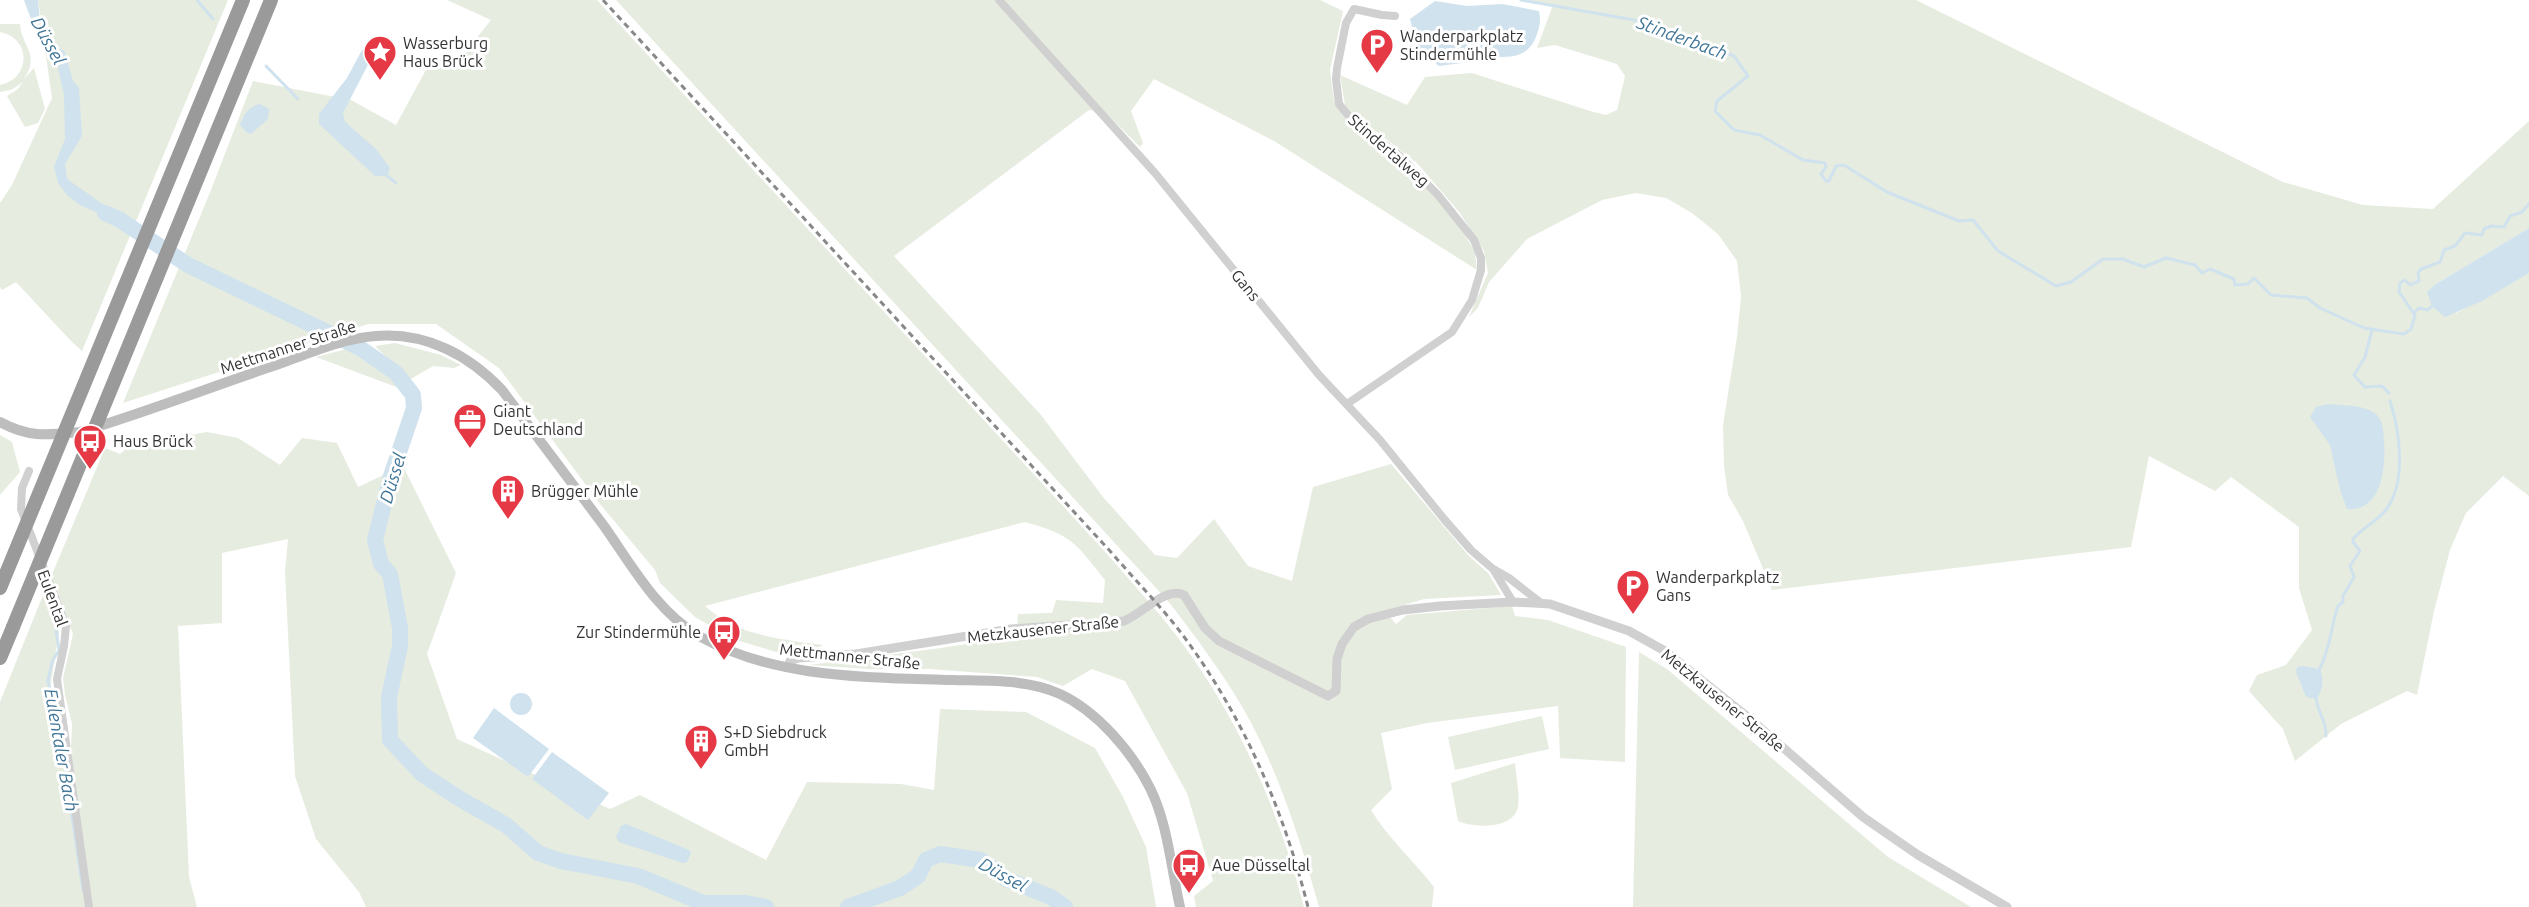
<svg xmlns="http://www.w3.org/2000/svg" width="2529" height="907" font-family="Ubuntu,sans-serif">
  <rect width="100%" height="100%" fill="#fff"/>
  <!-- green -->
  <g fill="#e6ecdf">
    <polygon points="38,0 228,0 82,351 72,342 16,282 2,290 0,287 0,203 12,185 52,98"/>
    <path d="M447,0H597L1108,555C1132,583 1157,610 1179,639C1239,719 1279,811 1304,907H1196L1194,896L1213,881L1187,793L1125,681L1092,669L1063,686L1037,677L929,669H870L809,665L941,648L1017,636L1018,614L1052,613L1056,600L1103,603L1105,580C1076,543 1072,535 1025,522L705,606C737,636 781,639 823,645L812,651L783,654L736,640L695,617L660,583L655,570L600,504L499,368L436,324H368L123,403L211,190L253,81L351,100L396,125L427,68L455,65L491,20Z"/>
    <path d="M616,0H1320L1343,11L1330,70L1334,101L1346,118L1417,176L1458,223L1475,252L1477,270L1274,141L1154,79L1131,111L1143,143L1140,147L1105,112L1089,110L894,256L1041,415L1103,497L1155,555L1177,558L1214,519L1248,566L1292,581L1313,487L1391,464L1469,556L1489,574L1501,595L1424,599L1385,611L1396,624L1407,615L1512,606L1515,616L1548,620L1626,647L1625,762L1560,758L1558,706L1427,723L1381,733L1392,789L1371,810C1388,838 1413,860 1434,887L1432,907H1319C1300,839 1279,772 1244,710C1222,672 1195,636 1168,601Z"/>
    <polygon points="1528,0 1916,0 2283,182 2363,205 2433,209 2529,121 2529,228 2436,284 2456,313 2529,273 2529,496 2503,476 2466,513 2450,550 2434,611 2417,695 2407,691 2341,724 2295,761 2283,729 2249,691 2257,675 2286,665 2312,630 2299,588 2299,527 2231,477 2215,491 2149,456 2131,547 1772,590 1743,521 1728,495 1724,466 1723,425 1737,337 1741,296 1737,261 1718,234 1692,213 1666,198 1636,193 1602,200 1527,239 1489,282 1478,308 1469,317 1488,273 1484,251 1460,213 1417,163 1377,132 1353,117 1345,105 1340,75 1407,105 1425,77 1472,73 1590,111 1606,115 1617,110 1625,76 1617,64 1555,45 1537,48 1553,5"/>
    <path d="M0,24H20C21,46 41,54 24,79L34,68L45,109L38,123L25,127L7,96L18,89L23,82L11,90L0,92V85C31,79 32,38 0,32Z"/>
    <polygon points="395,343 441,355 461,365 454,368 433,366 409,380 375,346"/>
    <polygon points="350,348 396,381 399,388 316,357"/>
    <polygon points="207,432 238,438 280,465 302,438 337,443 358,487 403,466 456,573 427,654 457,739 610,809 640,795 766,860 807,782 901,784 934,790 940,709 1026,712 1095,748 1123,797 1146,847 1156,907 366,907 359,892 316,839 295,776 285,572 288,539 222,553 222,623 178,626 189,877 197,907 0,907 0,702 43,595 59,632 50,689 58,709 60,750 71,750 72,724 65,695 63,678 73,634 51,577 105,448 120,454 129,446"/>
    <polygon points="0,435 12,442 20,472 0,495"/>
    <polygon points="1639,652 1667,669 1888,857 1971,907 1633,907"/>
    <polygon points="1542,716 1549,749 1455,770 1448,737"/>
    <path d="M1515,763C1516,776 1520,795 1518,807C1513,830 1474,828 1458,821L1451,783Z"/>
  </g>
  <!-- water -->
  <g fill="#cfe2ee">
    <polygon points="24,0 38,0 40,22 58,48 65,52 73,81 79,88 82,136 65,164 67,179 104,205 125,213 123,224 80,205 67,195 58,183 54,167 65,139 64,95 57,64 52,54 39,41"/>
    <path d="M1435,1L1467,6L1502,4L1539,11C1541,20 1540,25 1537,34C1527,64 1502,56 1476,56L1469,62L1439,66L1418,49L1410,19Z"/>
    <polygon points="366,49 371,51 372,57 343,113 345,122 376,149 390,168 387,176 375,176 319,124 319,114 347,78 362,50"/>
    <path d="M260,104L269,109L268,119L251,134L246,132L240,125C243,114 250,106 260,104Z"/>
    <polygon points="2529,228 2529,273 2482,301 2445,317 2432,306 2427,292 2436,284"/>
    <path d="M2328,404C2343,406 2365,404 2377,415C2384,422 2383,433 2384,441C2386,466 2382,512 2347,509L2340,490L2330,445L2310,417L2316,407Z"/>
    <path d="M2303,666L2320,669C2324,679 2323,691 2316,699L2306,697L2296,672L2297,667Z"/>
    <circle cx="521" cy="704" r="11"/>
    <polygon points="494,708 549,749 528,777 473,738"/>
    <polygon points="552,752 609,793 588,820 532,779"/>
    <polygon points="626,824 689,850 691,853 687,862 683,863 619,842 616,837 621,826"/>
  </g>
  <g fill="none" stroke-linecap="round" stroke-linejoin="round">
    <!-- stream -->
    <g stroke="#cfe2ee" stroke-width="3">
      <polyline points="197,0 213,19"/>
      <polyline points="1521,0 1634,20 1734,56 1748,76 1717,101 1715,111 1734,130 1760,135 1803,160 1825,163 1826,167 1821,174 1826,181 1829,181 1836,166 1844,165 1887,192 1959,221 1973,220 1998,251 2056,286 2071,282 2103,259 2123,259 2144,267 2166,258 2195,265 2202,273 2210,269 2234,279 2235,285 2248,284 2254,278 2271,295 2307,298 2320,308 2364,328 2404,334 2411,329 2415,315 2399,292 2400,283 2405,280 2410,285 2419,281 2418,273 2421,269 2440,262 2444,250 2455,246 2465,233 2482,235 2484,229 2491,226 2504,227 2510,216 2522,212 2529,204"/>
      <polyline points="266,66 298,99"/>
      <polyline points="385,174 396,183"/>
      <polyline points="2414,313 2419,308 2427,310 2435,304"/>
      <polyline points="2372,330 2365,357 2354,375 2365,387 2382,386 2389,393"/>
      <polyline points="46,597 55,622 59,650 52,662 48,681 57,715 83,890"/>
      <path d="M2319,670C2330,650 2331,627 2338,606L2343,602V596L2354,577L2350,566L2360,551L2353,542V539C2362,528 2376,522 2385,511C2407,484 2400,432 2390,401"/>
      <path d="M2316,696C2316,711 2327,720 2326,736"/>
    </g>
    <!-- river -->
    <g stroke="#cfe2ee" stroke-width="16">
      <polyline points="105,213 120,220 188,265 360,348 396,373 413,395 414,408 391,476 375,540 381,564 390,574 400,628 400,646 389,697 390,740 422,774 460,799 506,825 538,853 561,861 638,876 703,903 746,903 766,907"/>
      <polyline points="848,907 900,888 918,876 926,860 940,854 981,860 1006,879 1051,897 1065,907"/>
    </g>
    <!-- minor -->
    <g stroke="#d0d0d0" stroke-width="8">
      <polyline points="999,0 1155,173 1319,375 1380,440 1444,519 1471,550 1493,569 1513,602"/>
      <polyline points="1347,404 1452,332 1472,300 1481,270 1481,258 1474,240 1438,195 1400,156 1352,120 1339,104 1336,79 1337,68 1346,23 1354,9 1382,15 1395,16"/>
      <polyline points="98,426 101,448"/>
      <polyline points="29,471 22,488 21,509 66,626 64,646 57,679 89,907"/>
      <polyline points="1495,570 1509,578 1541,603"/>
    </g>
    <!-- tertiary -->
    <path stroke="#d0d0d0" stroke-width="9" d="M788,667L790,661L798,658L856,654L1011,629L1124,621C1142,614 1166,586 1184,595L1205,628L1219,641L1328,696L1336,691L1337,659L1342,644L1354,627L1368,619L1403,610L1440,606L1513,602L1550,604L1629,631L1665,651L1749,718L1863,817L1918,855L2007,907"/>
    <!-- secondary -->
    <path stroke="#bdbdbd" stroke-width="10" d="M0,422C29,438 48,435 80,432C147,412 213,386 279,364C310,353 344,338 376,336C426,332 469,355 502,390C536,435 570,480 604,526C631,564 657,612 699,636C775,679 868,677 952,680C988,681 1027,679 1060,694C1097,711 1132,752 1150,788C1168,824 1171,868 1180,907"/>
    <!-- motorway -->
    <polyline stroke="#9a9a9a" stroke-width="14" points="0,658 13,627"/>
    <!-- rail -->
    <path stroke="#888" stroke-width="3" stroke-dasharray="6 4.5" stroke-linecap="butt" d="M603,0L1110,551C1134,579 1160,605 1182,634C1243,716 1283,808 1308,907"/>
    <!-- motorway-bridge -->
    <g stroke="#9a9a9a" stroke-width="14">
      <polyline points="0,588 243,0"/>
      <polyline points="13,627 271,0"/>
    </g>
  </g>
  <!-- icons -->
  <defs>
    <symbol id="parking-pin" viewBox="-11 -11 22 30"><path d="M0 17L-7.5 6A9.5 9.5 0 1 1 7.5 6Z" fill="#e63946" stroke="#fff"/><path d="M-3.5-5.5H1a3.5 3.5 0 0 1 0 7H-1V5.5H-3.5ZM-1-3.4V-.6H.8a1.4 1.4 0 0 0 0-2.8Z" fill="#fff"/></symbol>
    <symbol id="sight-pin" viewBox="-11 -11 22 30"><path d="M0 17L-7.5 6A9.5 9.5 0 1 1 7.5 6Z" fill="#e63946" stroke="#fff"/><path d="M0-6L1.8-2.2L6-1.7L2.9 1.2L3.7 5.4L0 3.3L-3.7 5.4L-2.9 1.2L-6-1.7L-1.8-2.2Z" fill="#fff"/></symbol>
    <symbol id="office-pin" viewBox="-11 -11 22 30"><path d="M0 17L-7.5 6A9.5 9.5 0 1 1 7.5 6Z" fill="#e63946" stroke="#fff"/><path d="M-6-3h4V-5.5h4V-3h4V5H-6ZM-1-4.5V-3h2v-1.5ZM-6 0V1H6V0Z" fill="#fff"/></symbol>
    <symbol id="bus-pin" viewBox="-11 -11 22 30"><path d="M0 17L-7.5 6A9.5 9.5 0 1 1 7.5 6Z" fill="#e63946" stroke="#fff"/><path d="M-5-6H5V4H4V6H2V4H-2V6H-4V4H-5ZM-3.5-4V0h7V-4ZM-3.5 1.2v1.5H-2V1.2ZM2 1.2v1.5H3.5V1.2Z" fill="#fff"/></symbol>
    <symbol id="building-pin" viewBox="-11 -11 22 30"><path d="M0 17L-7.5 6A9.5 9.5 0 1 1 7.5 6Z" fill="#e63946" stroke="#fff"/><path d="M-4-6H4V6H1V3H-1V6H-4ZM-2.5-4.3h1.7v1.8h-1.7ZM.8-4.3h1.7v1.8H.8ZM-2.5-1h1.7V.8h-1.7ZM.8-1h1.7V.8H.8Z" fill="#fff"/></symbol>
  </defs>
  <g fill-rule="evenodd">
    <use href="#parking-pin" x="1358" y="26" width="38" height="52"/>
    <use href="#sight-pin" x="361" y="33" width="38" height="52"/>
    <use href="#office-pin" x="451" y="401" width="38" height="52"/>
    <use href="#bus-pin" x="71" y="422" width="38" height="52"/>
    <use href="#building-pin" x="489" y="472" width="38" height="52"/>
    <use href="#parking-pin" x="1614" y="567" width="38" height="52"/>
    <use href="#bus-pin" x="705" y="613" width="38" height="52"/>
    <use href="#building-pin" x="682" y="722" width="38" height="52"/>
    <use href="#bus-pin" x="1170" y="846" width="38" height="52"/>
  </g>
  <g text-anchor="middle" stroke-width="6" stroke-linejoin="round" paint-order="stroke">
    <!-- poi labels -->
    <g font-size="16" fill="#333" stroke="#fff" text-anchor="start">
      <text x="1400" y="42">Wanderparkplatz<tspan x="1400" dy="18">Stindermühle</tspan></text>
      <text x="403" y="49">Wasserburg<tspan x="403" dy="18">Haus Brück</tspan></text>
      <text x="493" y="417">Giant<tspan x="493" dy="18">Deutschland</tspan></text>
      <text x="113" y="447">Haus Brück</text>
      <text x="531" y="497">Brügger Mühle</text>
      <text x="1656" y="583">Wanderparkplatz<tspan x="1656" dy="18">Gans</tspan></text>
      <text x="701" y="638" text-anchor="end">Zur Stindermühle</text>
      <text x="724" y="738">S+D Siebdruck<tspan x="724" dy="18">GmbH</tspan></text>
      <text x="1212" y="871">Aue Düsseltal</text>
    </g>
    <!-- street labels -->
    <g font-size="16" fill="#333" stroke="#fff">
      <text transform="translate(1389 150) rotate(41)" y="6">Stindertalweg</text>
      <text transform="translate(1246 285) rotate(51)" y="6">Gans</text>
      <text transform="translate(288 347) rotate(-18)" y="6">Mettmanner Straße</text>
      <text transform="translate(53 598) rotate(70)" y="6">Eulental</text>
      <text transform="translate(1043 629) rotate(-6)" y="6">Metzkausener Straße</text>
      <text transform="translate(850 656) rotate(6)" y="6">Mettmanner Straße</text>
      <text transform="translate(1723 700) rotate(39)" y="6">Metzkausener Straße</text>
    </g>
    <!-- water labels -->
    <g font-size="18" font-style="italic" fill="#3f7597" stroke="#fff">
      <text transform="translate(1682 38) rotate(20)" y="6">Stinderbach</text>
      <text transform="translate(48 41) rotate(61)" y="6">Düssel</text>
      <text transform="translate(393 478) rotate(-73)" y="6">Düssel</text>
      <text transform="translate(61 750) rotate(80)" y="6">Eulentaler Bach</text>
      <text transform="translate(1003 875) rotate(29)" y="6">Düssel</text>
    </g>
  </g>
</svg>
